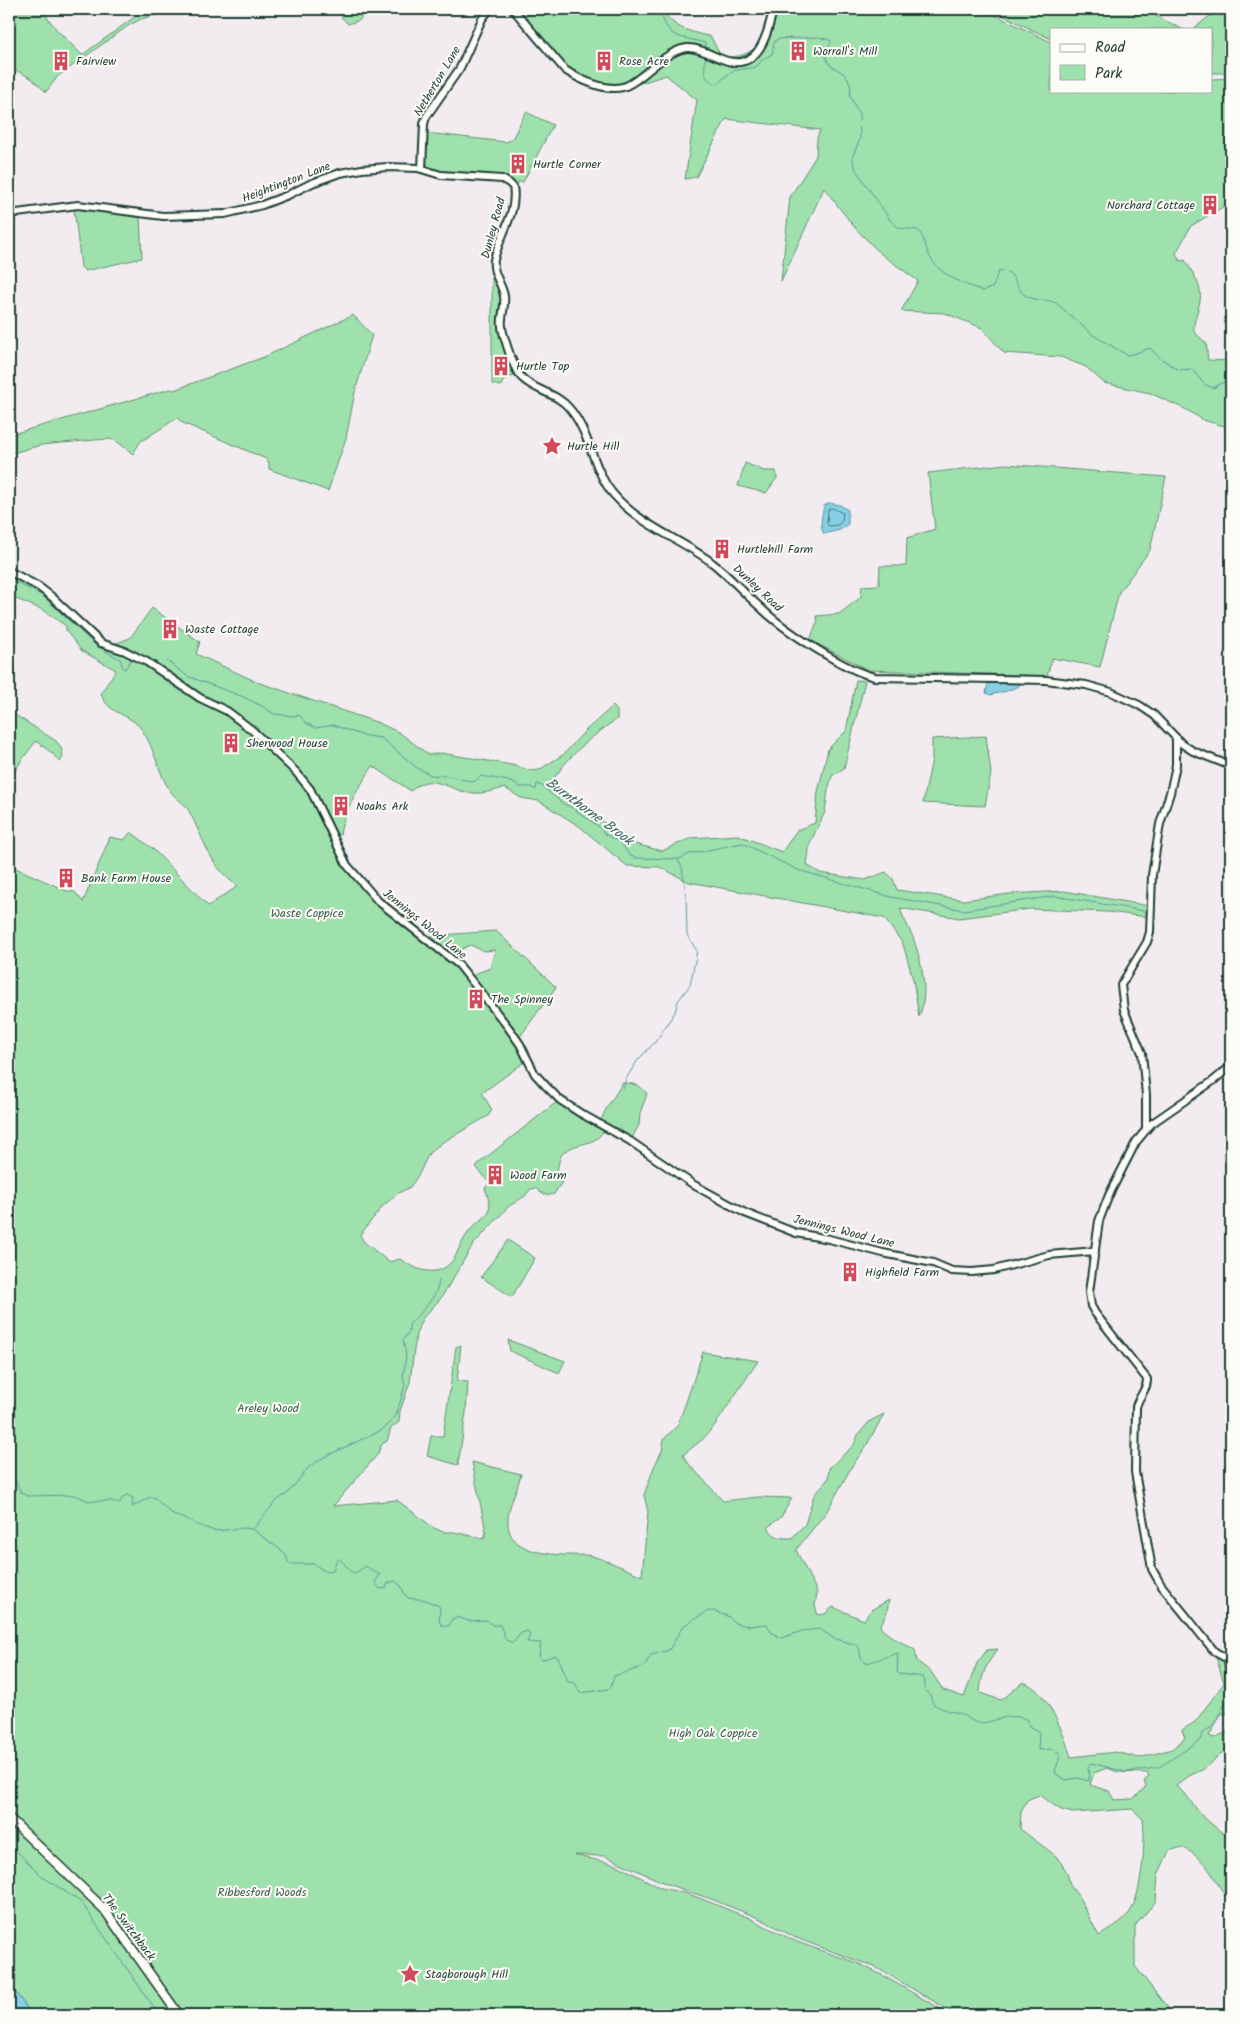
<svg xmlns="http://www.w3.org/2000/svg" width="1240" height="2024" font-family="Kalam,sans-serif">
  <rect width="100%" height="100%" fill="#f2ecf1"/>
  <filter id="ink" filterUnits="userSpaceOnUse"><feTurbulence type="fractalNoise" baseFrequency=".02" numOctaves="2"/><feDisplacementMap in="SourceGraphic" scale="10" xChannelSelector="R" yChannelSelector="G"/><feConvolveMatrix kernelMatrix="1 2 1 2 8 2 1 2 1" color-interpolation-filters="sRGB"/></filter>
  <g filter="url(#ink)">
    <!-- green -->
    <g fill="#9fe1ac" stroke="#5f8f70" fill-rule="evenodd">
      <polygon points="9,9 41,9 57,30 82,55 136,16 141,10 179,9 141,19 128,26 58,76 46,92 31,78 9,67"/>
      <polygon points="340,9 362,9 363,14 360,20 348,24 342,18"/>
      <path d="M516,9H663C671,29 693,32 711,37L720,55C734,59 746,56 757,46C745,64 737,60 720,55C708,52 696,49 685,46L624,85L611,86L580,76L566,68Z"/>
      <path d="M777,9H983L1051,42V91H1211V79L1231,78V132L1224,146L1231,148V202L1191,226L1176,253L1180,261L1185,260C1192,272 1203,286 1200,301C1198,312 1193,321 1194,332L1206,343L1208,360L1231,361V428L1203,420L1187,410L1150,393L1104,383L1086,367L1061,357L1004,353L982,328L945,313L901,311L918,281L881,254L855,228L824,188L781,281L790,197L816,156L817,138L820,130L726,119L696,177L685,179L697,100L666,75L632,86C649,72 668,53 691,51L746,63L770,34Z"/>
      <polygon points="990,9 1142,9 1182,29 1051,29 1051,39"/>
      <polygon points="1219,9 1231,9 1231,73 1211,73 1211,29 1193,29"/>
      <polygon points="526,112 553,125 523,182 518,182 517,187 505,177 500,175 446,174 429,169 426,161 426,133 506,142 512,139"/>
      <polygon points="74,208 140,215 142,258 85,271 81,267"/>
      <polygon points="492,269 501,297 498,318 498,329 517,375 504,379 501,386 492,384"/>
      <polygon points="353,315 372,335 355,392 346,438 328,491 269,469 269,463 266,459 183,423 177,418 140,442 133,454 115,440 106,439 41,445 9,454 9,435 170,389 174,390 264,357"/>
      <polygon points="745,463 764,471 776,471 777,478 766,493 738,486"/>
      <polygon points="1005,464 1166,477 1150,550 1119,592 1100,667 1052,658 1047,676 868,670 810,640 818,620 816,616 839,614 861,597 862,586 879,585 880,566 906,566 907,538 935,529 928,473"/>
      <path d="M9,573L38,588L58,606L76,625L96,643L130,656L111,645L130,638L152,608L200,642L196,654L257,682L379,723L400,733L429,755L441,753L512,765L532,771L539,770L564,754L584,732L613,706L617,711V719C592,736 565,758 550,785L635,844L662,851L691,838L738,835L782,852L797,830L815,823L818,792L828,749L846,731L856,680L865,681L844,768L832,776L828,790L825,812L810,843L807,865L820,873L865,880L886,872L893,879L897,890L964,900L1009,894L1064,891L1149,906L1148,917L1108,912L1031,909L959,918L900,908C903,919 910,929 914,940C922,965 929,993 919,1017L913,979L903,944L884,918L689,882L660,867L627,866L579,826L539,801L521,798L505,788C495,790 484,794 474,793C450,793 432,769 411,791L373,766C360,786 343,811 340,835H335L319,797L308,781L261,732L224,706L221,710L255,736L289,768L313,800L345,866L371,897L457,965L519,1045L526,1061L482,1093L492,1110L488,1116L443,1142L429,1153L419,1174L410,1187L397,1194L382,1207L363,1231L360,1235L364,1242L389,1262L400,1259C417,1271 441,1280 455,1257C459,1249 462,1241 468,1233C483,1213 497,1220 485,1188L490,1183L476,1167L479,1163L558,1101L573,1113L604,1130C594,1148 578,1140 563,1153C558,1158 559,1168 555,1175L556,1178L562,1177L564,1179L554,1194C548,1197 540,1194 536,1188L531,1189L525,1196L508,1207L473,1245L441,1298L422,1319L416,1334L410,1382L400,1411L399,1422L391,1428L387,1441L382,1444L377,1455L333,1506L397,1500L434,1528L443,1532H454L484,1539L486,1532L472,1462L521,1474C517,1492 504,1511 509,1530C514,1552 551,1555 569,1555C577,1556 584,1554 592,1556C609,1561 626,1569 642,1576L648,1512L644,1495L654,1467L662,1451L664,1439L677,1426L684,1408L703,1352L758,1361L715,1425L703,1439L683,1455L689,1464L723,1501L758,1497L792,1498L781,1517L768,1527C774,1538 780,1538 792,1538L805,1524L814,1495L828,1479L829,1468L854,1445L858,1435L870,1421L884,1414L865,1448L852,1466L827,1511L796,1550L817,1592L815,1606L818,1615L825,1614L833,1607L864,1620L871,1610L889,1600L887,1612L880,1627C892,1639 901,1641 915,1650L917,1661L932,1673L943,1690L964,1697L977,1663L987,1650L998,1649C987,1663 981,1674 980,1693L1001,1700C1010,1695 1014,1688 1023,1682C1047,1689 1064,1734 1071,1757L1116,1752L1139,1758L1172,1749L1185,1738L1182,1730L1195,1722L1224,1683L1215,1654L1221,1656L1229,1665L1231,1713L1221,1714L1209,1736L1214,1738L1227,1732L1231,1725V1745L1204,1769L1189,1776L1176,1786L1186,1795L1202,1816L1231,1840V1904C1213,1880 1212,1863 1182,1847L1169,1851L1158,1875L1156,1901L1135,1926V1966L1162,2001L1175,2015H957L877,1968L796,1938L761,1919L711,1899L667,1884L605,1856L575,1855L617,1865L661,1888L689,1894L747,1917L797,1942L857,1963L880,1974L951,2015H32L9,1983V865L67,891L75,892L83,902L110,837L124,840L131,832L153,849L208,906L238,886C210,868 204,839 189,811C185,803 176,799 171,792C158,774 155,748 142,730C131,713 107,715 101,693L116,670L82,651L66,631V626L43,610L9,596ZM1107,1768L1118,1772L1147,1773L1149,1777L1144,1781L1146,1787L1133,1799L1114,1800L1109,1791L1090,1785L1094,1773ZM1039,1795L1061,1810L1073,1813L1132,1809L1143,1819C1146,1842 1142,1893 1130,1912C1122,1922 1109,1930 1099,1936L1080,1899L1070,1885L1067,1872L1056,1856L1020,1829L1021,1812L1027,1800Z"/>
      <polygon points="9,711 56,741 61,747 63,757 60,762 52,753 36,741 21,761 9,781"/>
      <polygon points="986,736 991,773 985,806 923,803 932,759 932,739"/>
      <polygon points="496,931 556,987 519,1038 472,977 477,973 490,968 495,950 484,951 470,945 452,954 428,936"/>
      <path d="M622,1083C633,1083 641,1085 647,1094L640,1113L639,1125L631,1140L601,1122C603,1110 616,1095 622,1083Z"/>
      <polygon points="508,1240 535,1258 512,1297 481,1277"/>
      <polygon points="508,1340 565,1361 559,1373 510,1351"/>
      <polygon points="461,1345 457,1381 468,1382 466,1413 458,1465 427,1456 431,1436 443,1436 456,1347"/>
    </g>
    <!-- water -->
    <g fill="#85d0e5" stroke="#5c959e">
      <path d="M829,503L840,505L848,510V524L840,530L824,534C819,527 822,514 824,506Z"/>
      <polygon points="994,682 1020,683 1019,686 1007,691 990,695 986,693 988,684"/>
      <polygon points="9,1983 32,2015 9,2015"/>
    </g>
    <g fill="none" stroke-linecap="round" stroke-linejoin="round">
      <!-- shore -->
      <polygon stroke="#48787b" stroke-width="1" points="832,508 843,513 842,521 838,525 829,526 827,524 828,510"/>
      <!-- stream -->
      <g stroke="#5c959e" stroke-width="1">
        <path d="M659,9C670,41 676,35 705,43L706,49"/>
        <path d="M706,56C704,68 702,80 717,84L732,71L756,67L763,59L772,54L774,43L777,39L818,37L830,40L831,43L826,53V58L830,65L843,73L848,78L851,88L850,96L859,114L860,139L852,158L856,170L891,221L899,228L918,230C924,237 925,246 929,255C938,275 964,284 983,291L993,287L998,272C1016,267 1013,287 1025,295C1035,302 1046,298 1056,303L1093,335L1127,355L1133,354L1150,348L1160,358L1179,370L1192,369L1204,384L1213,388L1231,378"/>
        <polyline points="9,579 43,596 95,645 120,659 123,668 125,669 132,658"/>
        <path d="M167,661L187,676L241,696L262,706L274,714L294,716L299,715L306,723L316,728L333,725L361,735L381,738L417,768L431,775L448,776L474,782L481,776C491,778 513,780 520,787H531L536,790L537,784L542,786L563,804L571,807L598,826L605,834L621,843L629,855L636,858L680,859L689,854L742,843L798,870L891,897L964,910L1055,896L1144,911"/>
        <polyline points="623,1088 626,1079 637,1061 656,1041 675,1012 678,1001 690,985 697,951 687,935 686,893 682,867 678,860"/>
        <path d="M9,1471L11,1473L21,1492L27,1496L75,1495L89,1501H112L119,1504L123,1497L127,1495L133,1498L132,1507L148,1498L154,1497L173,1515L189,1520L197,1525L215,1531L244,1528L252,1529L285,1553L289,1564H314L326,1572L333,1570L336,1561L339,1559C351,1567 348,1581 365,1566L380,1575L375,1582L380,1589L386,1588L388,1583L395,1581L401,1586L405,1595L408,1598L426,1600L439,1606L440,1610L439,1621L443,1626H449L452,1619L456,1617L469,1621L487,1620L492,1625H500L506,1640L513,1643L521,1633L528,1631L530,1635L527,1642L541,1643L539,1656L541,1660L556,1655L560,1661L568,1682L575,1683L580,1693L610,1689L614,1676L639,1668L645,1665L651,1655L669,1650L683,1626L708,1611H714L729,1617L735,1623L748,1626L767,1624L771,1632L781,1638L802,1631L820,1629L833,1638L857,1645C863,1652 857,1659 867,1663L898,1653L897,1672L899,1674L923,1677L925,1682V1691L930,1695L933,1704C942,1709 949,1711 958,1713C966,1715 972,1723 980,1723C998,1722 1006,1712 1026,1719L1031,1727L1039,1731L1038,1750L1053,1749L1061,1754L1055,1771L1056,1774L1066,1780L1077,1778L1089,1781L1088,1767L1091,1763L1126,1772L1149,1769L1159,1767L1200,1741L1202,1733L1212,1727L1224,1705L1227,1704L1231,1711"/>
        <path d="M253,1529L276,1501L288,1493L309,1467L324,1457L382,1430L396,1416L405,1385L403,1378L406,1355L403,1340L409,1332V1325C420,1313 438,1297 439,1280"/>
        <polyline points="9,1844 43,1877 81,1902 159,2015"/>
      </g>
      <defs>
        <g id="minor">
          <path d="M513,9L565,70C580,80 608,93 626,86C638,81 649,69 660,61C668,55 677,49 687,48C708,47 729,71 749,59C764,51 770,24 773,9"/>
          <polyline points="422,169 424,124 426,117 460,68 482,19 490,9"/>
          <path d="M9,214L78,205L163,216L225,214L262,205L288,195L312,183L340,173L362,169L388,167L418,168L441,175L502,179L509,183L513,187C518,213 499,236 494,260C492,274 502,283 504,296C506,310 498,319 504,336C508,349 513,368 522,378C535,391 557,393 569,408C591,433 592,470 614,495C640,525 678,538 710,561C728,575 743,592 760,607C782,629 846,671 875,677L1046,680L1086,685L1111,692L1139,705L1154,715L1182,744L1193,751L1231,766"/>
          <polyline points="9,571 39,587 52,597 101,643 125,651 147,662 200,698 227,711 252,730 296,772 310,789 347,865 378,901 459,965 508,1027 520,1044 535,1074 546,1086 560,1100 580,1113 630,1141 694,1185 745,1213 796,1233 829,1239 883,1253 933,1263 952,1271 972,1272 994,1270 1049,1255 1095,1251"/>
          <path d="M1231,1066L1213,1081L1151,1124L1136,1142L1109,1195L1099,1221L1089,1292L1091,1306L1095,1313L1147,1379C1148,1389 1138,1397 1136,1407L1135,1472L1152,1569L1161,1585L1215,1652L1228,1659L1231,1688"/>
          <polyline points="1146,1129 1146,1095 1142,1053 1124,1010 1121,985 1147,942 1150,932 1152,875 1160,824 1170,793 1176,765 1176,738"/>
        </g>
        <polyline id="major" points="9,1818 104,1909 179,2015"/>
      </defs>
      <!-- minor casing -->
      <use href="#minor" stroke="#1f3d34" stroke-width="10"/>
      <!-- major casing -->
      <use href="#major" stroke="#1f3d34" stroke-width="11"/>
      <!-- minor -->
      <use href="#minor" stroke="#fdfcf7" stroke-width="6"/>
      <!-- major -->
      <use href="#major" stroke="#fdfcf7" stroke-width="8"/>
    </g>
  </g>
  <!-- icons -->
  <defs>
    <symbol id="building-bare" viewBox="-9 -9 18 18"><path d="M-4-6H4V6H1V3H-1V6H-4ZM-2.5-4.3h1.7v1.8h-1.7ZM.8-4.3h1.7v1.8H.8ZM-2.5-1h1.7V.8h-1.7ZM.8-1h1.7V.8H.8Z" fill="#d1495b" stroke="#fdfcf7" stroke-width="2.5" paint-order="stroke"/></symbol>
    <symbol id="sight-bare" viewBox="-9 -9 18 18"><path d="M0-6L1.8-2.2L6-1.7L2.9 1.2L3.7 5.4L0 3.3L-3.7 5.4L-2.9 1.2L-6-1.7L-1.8-2.2Z" fill="#d1495b" stroke="#fdfcf7" stroke-width="2.5" paint-order="stroke"/></symbol>
  </defs>
  <g fill-rule="evenodd">
    <use href="#building-bare" x="784" y="37" width="28" height="28"/>
    <use href="#building-bare" x="47" y="47" width="28" height="28"/>
    <use href="#building-bare" x="590" y="47" width="28" height="28"/>
    <use href="#building-bare" x="504" y="150" width="28" height="28"/>
    <use href="#building-bare" x="1196" y="191" width="28" height="28"/>
    <use href="#building-bare" x="487" y="352" width="28" height="28"/>
    <use href="#sight-bare" x="538" y="432" width="28" height="28"/>
    <use href="#building-bare" x="708" y="535" width="28" height="28"/>
    <use href="#building-bare" x="156" y="615" width="28" height="28"/>
    <use href="#building-bare" x="217" y="729" width="28" height="28"/>
    <use href="#building-bare" x="327" y="792" width="28" height="28"/>
    <use href="#building-bare" x="52" y="864" width="28" height="28"/>
    <use href="#building-bare" x="462" y="985" width="28" height="28"/>
    <use href="#building-bare" x="481" y="1161" width="28" height="28"/>
    <use href="#building-bare" x="836" y="1258" width="28" height="28"/>
    <use href="#sight-bare" x="396" y="1960" width="28" height="28"/>
  </g>
  <g text-anchor="middle" stroke-width="4" stroke-linejoin="round" paint-order="stroke">
    <!-- poi labels -->
    <g font-size="12" fill="#1f3d34" stroke="#fdfcf7" text-anchor="start">
      <text x="813" y="55">Worrall's Mill</text>
      <text x="76" y="65">Fairview</text>
      <text x="619" y="65">Rose Acre</text>
      <text x="533" y="168">Hurtle Corner</text>
      <text x="1195" y="209" text-anchor="end">Norchard Cottage</text>
      <text x="516" y="370">Hurtle Top</text>
      <text x="567" y="450">Hurtle Hill</text>
      <text x="737" y="553">Hurtlehill Farm</text>
      <text x="185" y="633">Waste Cottage</text>
      <text x="246" y="747">Sherwood House</text>
      <text x="356" y="810">Noahs Ark</text>
      <text x="81" y="882">Bank Farm House</text>
      <text x="491" y="1003">The Spinney</text>
      <text x="510" y="1179">Wood Farm</text>
      <text x="865" y="1276">Highfield Farm</text>
      <text x="425" y="1978">Stagborough Hill</text>
    </g>
    <!-- street labels -->
    <g font-size="12" fill="#1f3d34" stroke="#fdfcf7">
      <text transform="translate(437 81) rotate(-59)" y="4">Netherton Lane</text>
      <text transform="translate(286 182) rotate(-21)" y="4">Heightington Lane</text>
      <text transform="translate(493 228) rotate(-75)" y="4">Dunley Road</text>
      <text transform="translate(758 588) rotate(43)" y="4">Dunley Road</text>
      <text transform="translate(425 924) rotate(39)" y="4">Jennings Wood Lane</text>
      <text transform="translate(844 1231) rotate(14)" y="4">Jennings Wood Lane</text>
      <text transform="translate(129 1927) rotate(53)" y="4">The Switchback</text>
    </g>
    <!-- park labels -->
    <g font-size="12" fill="#395e4c" stroke="#fdfcf7">
      <text x="307" y="917">Waste Coppice</text>
      <text x="268" y="1412">Areley Wood</text>
      <text x="713" y="1737">High Oak Coppice</text>
      <text x="262" y="1896">Ribbesford Woods</text>
    </g>
    <!-- water labels -->
    <g font-size="14" font-style="italic" fill="#386260" stroke="#fdfcf7">
      <text transform="translate(590 811) rotate(36)" y="5">Burnthorne Brook</text>
    </g>
  </g>
  <!-- margin -->
  <rect width="1240" height="2024" fill="none" stroke="#fdfcf7" stroke-width="30"/>
  <rect x="15" y="15" width="1210" height="1994" fill="none" stroke="#1f3d34" stroke-width="2" filter="url(#ink)"/>
  <!-- legend -->
  <rect x="1050" y="28" width="162" height="65" fill="#fdfcf7" stroke="#a4b0a9"/>
  <rect x="1060" y="44" width="25" height="8" fill="#fdfcf7" stroke="#a4b0a9"/>
  <text x="1095" y="52" font-size="15" fill="#1f3d34">Road</text>
  <rect x="1060" y="65" width="25" height="15" fill="#9fe1ac" stroke="#a4b0a9"/>
  <text x="1095" y="78" font-size="15" fill="#1f3d34">Park</text>
</svg>
